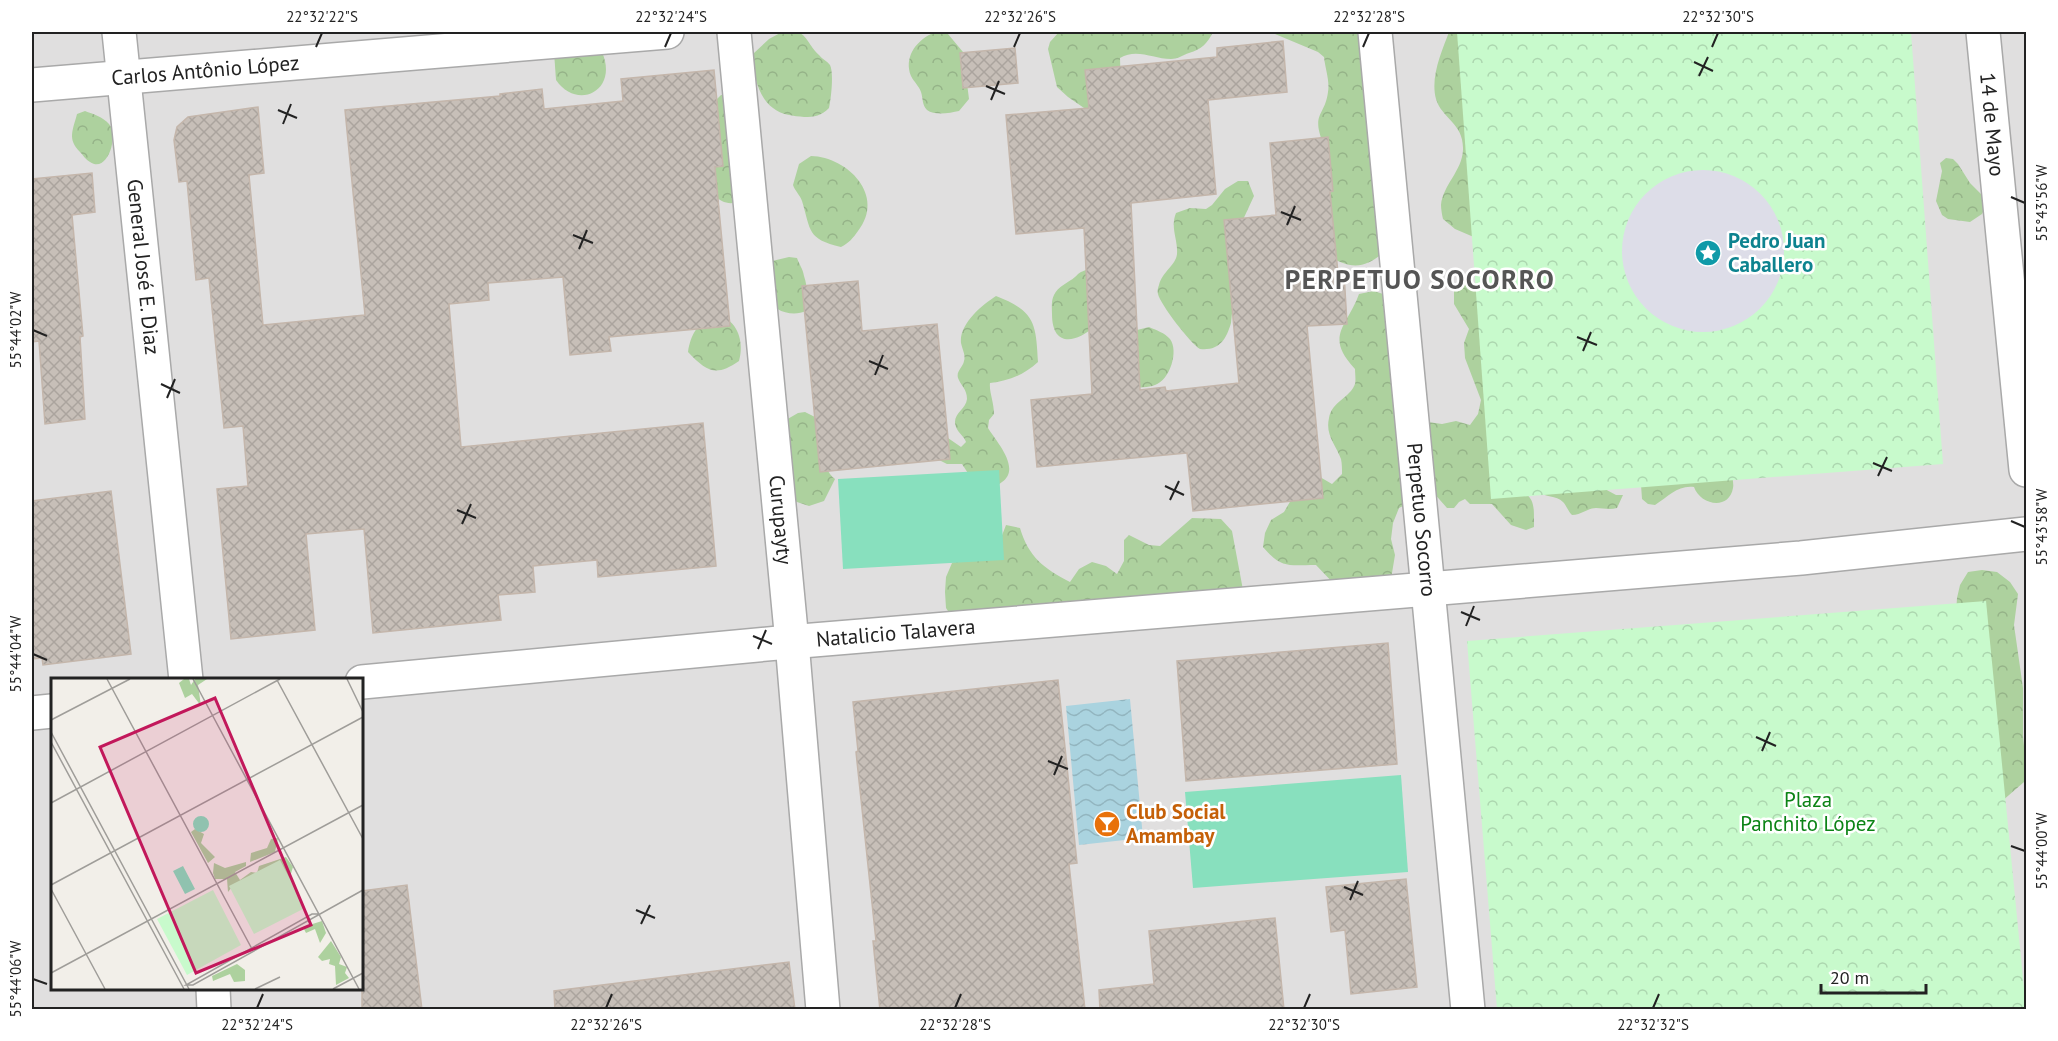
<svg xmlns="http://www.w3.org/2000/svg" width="2058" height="1041" font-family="'PT Sans',sans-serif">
  <defs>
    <pattern id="forest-crowns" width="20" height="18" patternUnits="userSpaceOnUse" patternTransform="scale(1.5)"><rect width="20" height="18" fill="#add19e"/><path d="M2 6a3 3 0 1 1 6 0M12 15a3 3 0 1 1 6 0" fill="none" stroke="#95b388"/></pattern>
    <pattern id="park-crowns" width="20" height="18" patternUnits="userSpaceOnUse" patternTransform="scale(1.5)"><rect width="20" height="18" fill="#c8facc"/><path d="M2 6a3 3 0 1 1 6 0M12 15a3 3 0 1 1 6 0" fill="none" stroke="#acd6af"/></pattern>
    <pattern id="water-waves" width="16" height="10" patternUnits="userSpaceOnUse" patternTransform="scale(1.5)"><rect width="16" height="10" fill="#aad3df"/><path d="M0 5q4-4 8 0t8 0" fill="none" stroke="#92b5bf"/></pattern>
    <pattern id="building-cross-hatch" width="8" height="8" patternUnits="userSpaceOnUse" patternTransform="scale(1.5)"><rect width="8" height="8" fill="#c7bfb8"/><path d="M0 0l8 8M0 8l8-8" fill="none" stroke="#aba49e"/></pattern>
  </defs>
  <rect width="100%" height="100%" fill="#f2efe9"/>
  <!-- residential -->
  <path fill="#e0dfdf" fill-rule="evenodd" d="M32,32H2026V1009H32ZM52,680H362V988H52Z"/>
  <!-- forest -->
  <g fill="url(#forest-crowns)">
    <path d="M782,32C808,28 804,41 819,55C822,59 827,61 830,65C834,73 831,99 829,108C821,116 815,117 804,117C794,116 781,115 773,108C758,98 751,69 754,53L769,39Z"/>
    <path d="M1059,32H1213C1207,44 1202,49 1189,53C1183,55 1178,59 1171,59C1153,59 1137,48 1120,58L1121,90L1087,110L1068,97L1057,87L1048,49L1050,42Z"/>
    <path d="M1273,32H1377L1363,83L1364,99L1371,112L1388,248C1367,269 1351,271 1326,254L1323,143C1311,113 1325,116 1328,92C1330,81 1325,68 1324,57L1318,52L1275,34Z"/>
    <path d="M1449,32H1483L1514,483C1535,500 1534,500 1534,527L1526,530L1511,525L1492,504H1470L1465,499L1459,502L1454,508H1447L1432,491L1399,508L1393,523L1391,539L1395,555L1390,585L1336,586L1316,565C1288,565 1282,569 1263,547L1265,533L1271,520L1284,512L1291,500L1320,477L1332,484L1342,474C1342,469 1342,464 1341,459C1336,445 1325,435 1329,418C1332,401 1350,398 1355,384C1356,380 1355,373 1355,369C1324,336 1347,327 1359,294L1374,291L1386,295L1391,381L1414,420L1442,424L1456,421L1470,425L1478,414L1481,400L1465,358L1464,343L1469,329L1454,304V290L1467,283H1482L1483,241L1455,229L1443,219C1442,215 1441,209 1441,205C1443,185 1462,171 1463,150C1464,123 1442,119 1436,99C1430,77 1442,51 1449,32Z"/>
    <path d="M931,34H948L963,52L969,99L959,111C950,113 935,116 927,110C922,105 923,98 921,92C919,86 914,82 911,76C904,58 915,42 931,34Z"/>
    <path d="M554,52H602C619,91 577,111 556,80Z"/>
    <path d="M737,93L740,201C729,206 722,202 713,195L716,100L721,95Z"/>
    <path d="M85,111C93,114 103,117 109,124C119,135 108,174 90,162C86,160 83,155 80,152C67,139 73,130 77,114Z"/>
    <path d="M811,156C848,157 886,196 858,231C853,238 849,243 841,247C807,239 811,231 802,201C800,195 795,191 793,185L799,164Z"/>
    <polygon points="1946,158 1953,159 1958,164 1970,183 1981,194 1985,208 1982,214 1970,222 1948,219 1942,215 1936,201 1942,171 1940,163"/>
    <path d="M1238,181H1248L1254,196L1241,224L1231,323C1226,340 1219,351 1200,349C1191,344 1160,304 1158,294C1157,291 1158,288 1159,285C1162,272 1176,265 1177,254C1178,239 1170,228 1176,213L1190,208L1206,209L1212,205L1225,189Z"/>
    <path d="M789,257L797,258C799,264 803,269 804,276C808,287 807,299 806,311C793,317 771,312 767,295C765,285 768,272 768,262Z"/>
    <path d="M1086,270L1095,326C1075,344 1052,347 1052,314C1052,307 1051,301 1054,295C1058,286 1068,283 1075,277C1079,273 1080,272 1086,270Z"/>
    <path d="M996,296C1035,311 1036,323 1038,362C1024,375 1008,381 990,383C989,392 994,402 994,414L989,420L988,428C995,440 1022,468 1002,482C999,485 994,486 989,488L975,484L962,464H947L933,457L948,438L961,447L966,442C964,436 958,433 956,427C951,414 966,410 967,399C967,389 961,386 958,378C956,371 963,367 964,361C966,355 962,349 961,343C959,324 982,305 996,296Z"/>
    <path d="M709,313C715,315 724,316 728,320C741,329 743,348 739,361C716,377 707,372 688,352C691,333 697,328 709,313Z"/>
    <path d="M1149,327C1156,330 1165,333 1170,339C1179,351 1170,380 1155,385C1148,388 1139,387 1131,388L1132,334L1137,330Z"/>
    <path d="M805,412L819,419C821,437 820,468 835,479L824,501L809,506L794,501L779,424L798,413Z"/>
    <path d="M1732,473C1732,477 1734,484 1733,488C1729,511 1700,505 1694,487C1678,485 1669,496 1655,505L1648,504L1642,499L1641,485Z"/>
    <path d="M1603,488L1616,495H1623L1617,508C1609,510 1603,508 1596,508C1588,508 1581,515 1572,515C1568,511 1566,505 1563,502C1556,495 1545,498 1538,491Z"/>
    <path d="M1192,518L1221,519L1232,531L1243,590L1096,603L1082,601L1067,605L954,620L946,608L945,592L946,577L952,563L1001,538L1006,525L1020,528C1028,556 1044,569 1070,582L1079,569L1092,562L1106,566L1117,574L1124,561V540L1129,535L1149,545L1160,546Z"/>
    <polygon points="1982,570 1997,572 2010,582 2018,594 2014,625 2023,688 2023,736 2026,767 2024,782 2001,802 1955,628 1957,598 1960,585 1968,572"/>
  </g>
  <!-- park -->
  <g fill="url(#park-crowns)">
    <polygon points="1457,32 1911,32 1943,464 1491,499"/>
    <polygon points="1986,601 2026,1009 1497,1009 1467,641"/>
  </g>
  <!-- pitch -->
  <g fill="#88e0be">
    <polygon points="999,470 1004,560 843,569 838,479"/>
    <polygon points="1401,775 1408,872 1193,888 1185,792"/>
  </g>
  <!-- plaza -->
  <circle fill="#dddde8" cx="1703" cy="251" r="81"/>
  <!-- water -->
  <polygon fill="url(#water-waves)" points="1130,699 1143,838 1079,845 1066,706"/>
  <!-- building -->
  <g fill="url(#building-cross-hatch)" stroke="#c4b6ab" stroke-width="1.5">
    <polygon points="1283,41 1287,92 1208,100 1216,194 1131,203 1140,390 1165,387 1166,391 1239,383 1224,220 1276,215 1270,143 1328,137 1333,191 1330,192 1338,273 1344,273 1347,324 1307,326 1323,498 1193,511 1187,453 1037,467 1031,400 1092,394 1084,228 1016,234 1006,115 1089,108 1085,70 1217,57 1217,48"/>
    <polygon points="1015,48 1018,83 963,88 960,53"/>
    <polygon points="714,70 723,166 715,167 730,326 609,337 611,351 570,355 563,277 488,283 489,300 449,304 461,447 703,423 716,566 598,577 597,560 533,566 535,592 498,595 501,620 373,633 364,529 306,534 315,630 231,639 217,489 248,486 243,426 224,428 209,278 196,280 187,181 179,182 174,140 177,127 188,117 258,107 264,173 249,175 263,325 365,315 345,110 500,96 500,94 542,89 544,109 623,101 621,79"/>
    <polygon points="92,173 95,212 72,215 83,336 80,337 85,419 45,424 39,341 32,342 32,179"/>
    <polygon points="858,281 862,331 937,324 950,459 820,472 802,286"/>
    <polygon points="111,491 131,654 43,665 42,658 32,659 32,501"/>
    <polygon points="1388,643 1397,764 1186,781 1177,661"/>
    <polygon points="1058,680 1077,863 1069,864 1085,1010 880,1010 873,941 876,941 856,752 858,751 853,702"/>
    <polygon points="1406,879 1417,987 1351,994 1345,930 1331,932 1326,887"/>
    <polygon points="407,885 422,1010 362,1010 362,891"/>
    <polygon points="1275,918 1284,1010 1100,1010 1099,990 1154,984 1149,931"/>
    <polygon points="789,962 795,1010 555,1010 554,991"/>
  </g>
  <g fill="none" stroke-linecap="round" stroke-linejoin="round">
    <defs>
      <g id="minor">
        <path id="s1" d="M119,32L186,680"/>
        <path id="s2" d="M734,32L792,642L823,1010"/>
        <path id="s3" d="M1375,32L1468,1010"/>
        <path id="s4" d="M1983,32L2026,470"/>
        <path id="s5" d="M32,85L667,32"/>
        <path id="s6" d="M362,682L789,642L1801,558L2026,534"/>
        <polyline points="32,713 52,711"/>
        <polyline points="213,988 214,1010"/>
      </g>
    </defs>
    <!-- minor casing -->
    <use href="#minor" stroke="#a9a9a9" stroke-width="36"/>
    <!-- minor -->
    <use href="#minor" stroke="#fff" stroke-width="33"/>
  </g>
  <!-- ticks -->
  <path fill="none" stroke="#222" stroke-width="2" d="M316,47L322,33M665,47L671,33M1014,47L1020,33M1363,47L1369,33M1712,47L1718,33M1694,62L1713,71M1699,76L1708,57M986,86L1005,94M991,100L999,81M278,110L297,118M283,124L291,104M2011,197L2025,203M1281,212L1301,220M1287,225L1295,206M573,235L593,243M579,249L587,230M33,330L47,336M1577,337L1597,345M1583,351L1591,332M869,361L888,369M875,375L883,355M161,384L180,393M167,398L175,379M1873,463L1892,471M1878,476L1887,457M1165,486L1184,495M1170,500L1179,481M457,510L476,518M2011,521L2025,527M462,524L471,504M1461,612L1480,620M1466,626L1474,606M753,636L772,644M758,649L766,630M33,654L47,660M1756,737L1776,746M1762,751L1770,732M1048,761L1068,769M1054,775L1062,756M2011,846L2025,851M1344,887L1363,895M1350,900L1358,881M636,910L655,918M641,924L650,905M33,979L47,984M257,1008L263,994M606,1008L612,994M955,1008L961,994M1304,1008L1310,994M1653,1008L1659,994"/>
  <!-- icons -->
  <defs>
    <symbol id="sight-disc" viewBox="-11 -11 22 22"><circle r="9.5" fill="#0f9aa8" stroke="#fff"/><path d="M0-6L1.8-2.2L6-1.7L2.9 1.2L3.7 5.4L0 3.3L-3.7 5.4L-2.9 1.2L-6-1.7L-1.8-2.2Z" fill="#fff"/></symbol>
    <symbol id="bar-disc" viewBox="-11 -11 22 22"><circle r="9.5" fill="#e8710a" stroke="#fff"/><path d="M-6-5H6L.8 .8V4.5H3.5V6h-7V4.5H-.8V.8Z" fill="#fff"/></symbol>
  </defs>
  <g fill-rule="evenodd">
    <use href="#sight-disc" x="1693" y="238" width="30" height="30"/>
    <use href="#bar-disc" x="1092" y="809" width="30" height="30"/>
  </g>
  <g text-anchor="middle" stroke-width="5" stroke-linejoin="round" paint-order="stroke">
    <!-- street labels -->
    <g font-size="21" fill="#222" stroke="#fff">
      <text dy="7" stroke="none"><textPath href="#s5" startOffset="174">Carlos Antônio López</textPath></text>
      <text dy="7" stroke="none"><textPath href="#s4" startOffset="93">14 de Mayo</textPath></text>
      <text dy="7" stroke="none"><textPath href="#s1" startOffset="236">General José E. Diaz</textPath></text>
      <text dy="7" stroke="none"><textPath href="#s2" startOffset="490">Curupayty</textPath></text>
      <text dy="7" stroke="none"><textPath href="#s3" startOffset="490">Perpetuo Socorro</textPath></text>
      <text dy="7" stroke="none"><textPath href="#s6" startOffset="536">Natalicio Talavera</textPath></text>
    </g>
    <!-- culture labels -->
    <g font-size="21" font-weight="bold" fill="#0d838f" stroke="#fff" text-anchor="start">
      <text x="1728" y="248">Pedro Juan<tspan x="1728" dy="24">Caballero</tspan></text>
    </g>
    <!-- park labels -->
    <g font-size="21" fill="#0c8416" stroke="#fff">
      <text x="1808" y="807">Plaza<tspan x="1808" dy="24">Panchito López</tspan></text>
    </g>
    <!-- food labels -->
    <g font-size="21" font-weight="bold" fill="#c56008" stroke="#fff" text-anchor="start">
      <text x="1126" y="819">Club Social<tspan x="1126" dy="24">Amambay</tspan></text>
    </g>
    <!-- district labels -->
    <g font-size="27" font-weight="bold" letter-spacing="1.5" fill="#555" stroke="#fff">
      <text x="1420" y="289">PERPETUO SOCORRO</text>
    </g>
  </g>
  <!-- overview -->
  <g transform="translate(51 678)">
    <rect width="312" height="312" fill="#f2efe9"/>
    <path d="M133,1H138L140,7L144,1H156L147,7L150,28L141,16L134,20L128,5ZM144,151L153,156L150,165L164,179L157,185L140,154ZM227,160L224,174L199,184L200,175L216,170L220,161ZM235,179L242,189L238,202L181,209L177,214L176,201H164L162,195L163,185L174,190L195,184V188L184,194L189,202L200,194L206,195L208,188ZM271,243L275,255L269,265L264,251L255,255L252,249ZM280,263L290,279L288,286L296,289L294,295L298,300L285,307L284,288L278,286L279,281L271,283L267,279ZM186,286L194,292V303L183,304L179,296L162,303L161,298Z" fill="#add19e"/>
    <path d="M229,182L254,230L203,256L178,208ZM162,212L190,267L136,297L106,241Z" fill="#c8facc"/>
    <path d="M142 146a8 8 0 1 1 16 0a8 8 0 1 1-16 0ZM132,188L144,211L134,216L122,193Z" fill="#88e0be"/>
    <path fill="none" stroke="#9f9d99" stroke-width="1.5" d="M56,1L201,271M142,1L308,311M296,1L312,34M226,2L312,161M0,42L79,1M0,54L138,311M0,64L133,311M0,125L229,1M0,207L312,39M0,211L54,311M267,236H261L135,307H142L312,212M0,295L312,127M204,311L229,299M282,311L312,295"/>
    <path fill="#c2185b" fill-opacity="0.15" stroke="#c2185b" stroke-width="3" d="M164,20L260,247L145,295L49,69Z"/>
    <rect width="312" height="312" fill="none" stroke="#222" stroke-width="3"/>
  </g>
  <!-- border -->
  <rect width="2058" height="1041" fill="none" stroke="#ffffff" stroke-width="66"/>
  <!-- scale -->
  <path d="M1821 984v9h105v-9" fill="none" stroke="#222222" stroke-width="3"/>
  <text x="1830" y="984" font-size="18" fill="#222222" stroke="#ffffff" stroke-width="4.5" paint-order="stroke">20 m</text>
  <rect x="33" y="33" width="1992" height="975" fill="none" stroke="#222" stroke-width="2"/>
  <g font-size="15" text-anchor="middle" fill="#222">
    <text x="322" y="22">22°32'22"S</text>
    <text x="671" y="22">22°32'24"S</text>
    <text x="1020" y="22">22°32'26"S</text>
    <text x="1369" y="22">22°32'28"S</text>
    <text x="1718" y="22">22°32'30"S</text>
    <text transform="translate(2042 203) rotate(-90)" y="5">55°43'56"W</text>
    <text transform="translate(16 330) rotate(-90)" y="5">55°44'02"W</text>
    <text transform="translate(2042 527) rotate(-90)" y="5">55°43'58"W</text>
    <text transform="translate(16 654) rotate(-90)" y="5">55°44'04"W</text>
    <text transform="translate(2042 851) rotate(-90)" y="5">55°44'00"W</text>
    <text transform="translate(16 979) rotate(-90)" y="5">55°44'06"W</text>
    <text x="257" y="1030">22°32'24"S</text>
    <text x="606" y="1030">22°32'26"S</text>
    <text x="955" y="1030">22°32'28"S</text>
    <text x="1304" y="1030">22°32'30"S</text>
    <text x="1653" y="1030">22°32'32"S</text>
  </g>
</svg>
